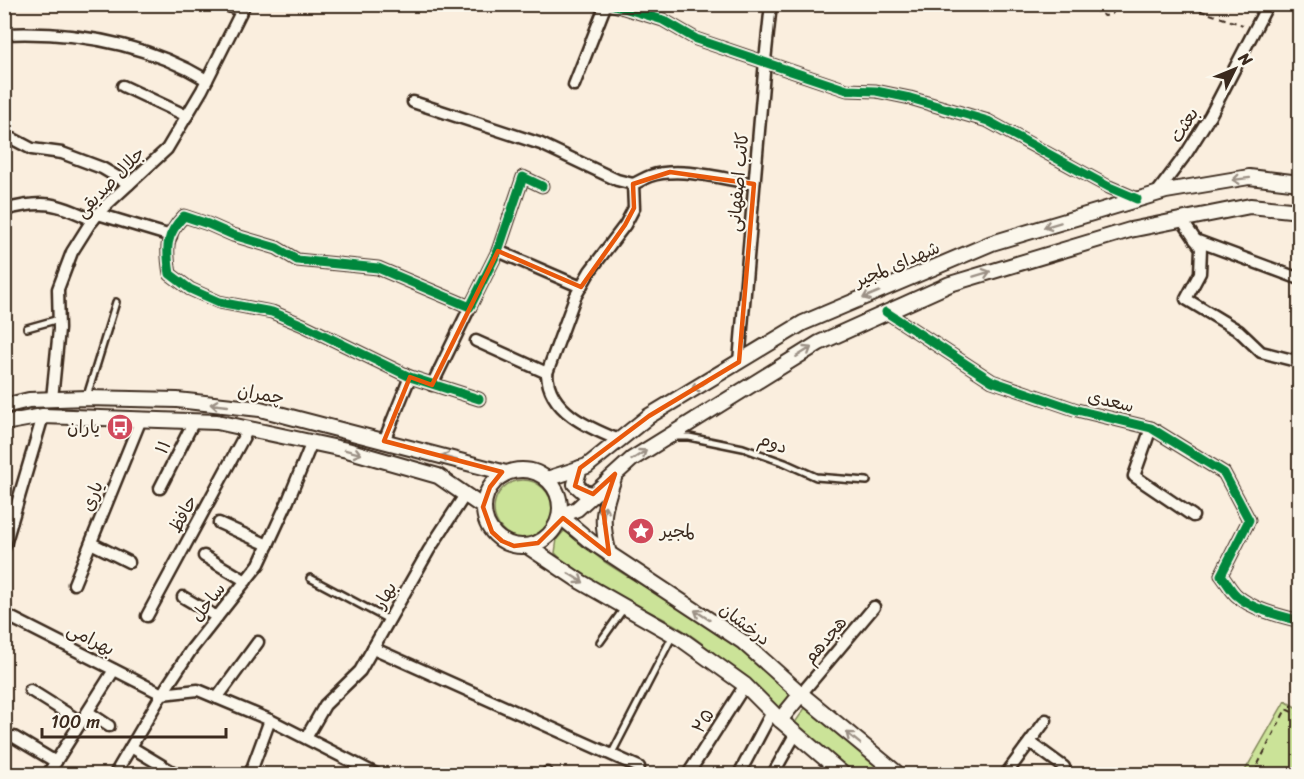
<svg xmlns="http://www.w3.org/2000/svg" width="1304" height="779" font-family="Sriracha,'Playpen Sans Arabic',sans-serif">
  <rect width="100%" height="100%" fill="#faeede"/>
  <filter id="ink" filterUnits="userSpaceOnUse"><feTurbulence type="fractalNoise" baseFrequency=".0167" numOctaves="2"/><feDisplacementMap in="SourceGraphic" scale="12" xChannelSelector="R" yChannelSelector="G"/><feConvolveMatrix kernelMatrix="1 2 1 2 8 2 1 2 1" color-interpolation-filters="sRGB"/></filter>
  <g filter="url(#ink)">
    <!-- green -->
    <g fill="#cbe398" stroke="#83865b" stroke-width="1.5">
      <circle cx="523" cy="509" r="29"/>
      <path d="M564,531C581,539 592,554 608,564C647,589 688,611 725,638C749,655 770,676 791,696L776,710C744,680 711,646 673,624C637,603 583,583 555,553L557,539Z"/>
      <polygon points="1285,701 1299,709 1299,774 1243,774"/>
      <polygon points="805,708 824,721 888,774 853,774 794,724"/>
    </g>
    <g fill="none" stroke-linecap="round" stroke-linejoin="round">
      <defs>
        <g id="service">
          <polyline points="27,328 59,319"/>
          <polyline points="87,396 116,302"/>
          <polyline points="674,437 689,437 743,448 785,463 816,477 867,481"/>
          <polyline points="310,578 389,620"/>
          <polyline points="600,642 625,607"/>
          <polyline points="611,755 672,637"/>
        </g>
        <g id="minor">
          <polyline points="224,4 241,11"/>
          <polyline points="611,4 663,20 696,39 847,90 876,91 910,98 988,121 1109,187 1137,199"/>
          <path d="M4,34C75,31 145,43 207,80"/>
          <polyline points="574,85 606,4"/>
          <polyline points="123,86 187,116"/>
          <path d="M413,102L541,144L617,180L633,184L634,208L625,225L590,271L575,297L547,373C548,411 589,428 619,440"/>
          <polyline points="4,137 13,139 32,149 62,153 102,168 129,184"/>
          <path d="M633,184C639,182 644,178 650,176C680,166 724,179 754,184"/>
          <polyline points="1156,194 1186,154 1210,116 1268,4"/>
          <path d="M4,210C44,199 57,203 93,220"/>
          <polyline points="98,214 171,236"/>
          <polyline points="1182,220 1201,248 1200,273 1186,299 1239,331 1261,352 1300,362"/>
          <polyline points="1195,240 1300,279"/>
          <polyline points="498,251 581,287"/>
          <path d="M886,312L992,381L1077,410L1151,428L1224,473L1249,520L1221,575C1226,581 1230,589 1236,595C1251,609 1280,616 1300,621"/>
          <polyline points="476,341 547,373"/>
          <polyline points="739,362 765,61 771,4"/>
          <polyline points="432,385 470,307"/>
          <polyline points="52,399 59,329 58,289 72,252 89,225 103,208 167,149 202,90 245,4"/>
          <path d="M479,399L410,377L303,325L272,312L219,302L190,289L170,274C166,249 165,235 184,216L208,224L233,235L277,248L297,260L378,268L470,307L498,251L523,177L542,186"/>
          <polyline points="1151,428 1134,476 1193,516"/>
          <polyline points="384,441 410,377"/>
          <polyline points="160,488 194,421"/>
          <polyline points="219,523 268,545"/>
          <polyline points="91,543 129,562"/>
          <polyline points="4,548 43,416"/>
          <polyline points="204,556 246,581"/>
          <polyline points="74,584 141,419"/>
          <polyline points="183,597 217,617"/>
          <polyline points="4,614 162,694 198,690 270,720 376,774"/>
          <polyline points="147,616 248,429"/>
          <polyline points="373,648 639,767"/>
          <polyline points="30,690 81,722"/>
          <polyline points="801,694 874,607"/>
          <polyline points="217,698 258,642"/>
          <polyline points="88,712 109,726"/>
          <polyline points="14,737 56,762"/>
          <polyline points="306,738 325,705 360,671 429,550 465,495"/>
          <polyline points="1030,742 1064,767"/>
          <polyline points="131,747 176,774"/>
          <polyline points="48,774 114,670"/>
          <polyline points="115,774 162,694 191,650 259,564 288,501 312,442"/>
          <polyline points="250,774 270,720"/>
          <polyline points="547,774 547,773"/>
          <polyline points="688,774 745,685"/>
          <polyline points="739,774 772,712"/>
          <polyline points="773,774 796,733"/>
          <polyline points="1006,774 1046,720"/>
        </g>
        <g id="secondary">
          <polyline points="4,406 29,400 87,398 177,400 260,409 506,473"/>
          <polyline points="4,423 43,416 217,422 347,450 438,476 483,507"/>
          <polyline points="580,468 575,484 584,492 593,494"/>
          <circle cx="522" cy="508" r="38"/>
          <polyline points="547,479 587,466 649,416 803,323 992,243 1166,191 1249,177 1300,183"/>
          <polyline points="560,516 577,509 632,459 819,343 950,284 1130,230 1250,206 1300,211"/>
          <polyline points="560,516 590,541 743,642 801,694 898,774"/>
          <polyline points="527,546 581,582 681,639 745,685 780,720 843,774"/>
          <path d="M609,554C600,521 603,509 614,478"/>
          <polyline points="780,720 801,694"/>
        </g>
      </defs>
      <!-- service casing -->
      <use href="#service" stroke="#3b2a1e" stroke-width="10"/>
      <!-- minor casing -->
      <use href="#minor" stroke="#3b2a1e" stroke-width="15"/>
      <!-- secondary casing -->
      <use href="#secondary" stroke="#3b2a1e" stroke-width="18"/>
      <!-- path -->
      <g stroke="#3b2a1e" stroke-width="2" stroke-dasharray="6 4.5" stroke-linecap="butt">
        <polyline points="1083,4 1105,16 1112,14 1119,4"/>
        <polyline points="1180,4 1243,25"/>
        <polyline points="1256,768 1273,774"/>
        <polyline points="1253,774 1286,709 1300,716"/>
        <polyline points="1292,774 1300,765"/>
      </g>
      <!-- service -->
      <use href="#service" stroke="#fbf7ec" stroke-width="5"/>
      <!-- minor -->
      <use href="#minor" stroke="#fbf7ec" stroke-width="10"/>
      <!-- secondary -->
      <use href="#secondary" stroke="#fbf7ec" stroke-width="14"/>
      <defs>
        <g id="cycleway">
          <polyline points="611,4 663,20 696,39 847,90 876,91 910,98 988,121 1109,187 1137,199"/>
          <path d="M886,312L992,381L1077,410L1151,428L1224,473L1249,520L1221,575C1226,581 1230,589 1236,595C1251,609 1280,616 1300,621"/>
          <path d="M479,399L410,377L303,325L272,312L219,302L190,289L170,274C166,249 165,235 184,216L208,224L233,235L277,248L297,260L378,268L470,307L498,251L523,177L542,186"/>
        </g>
      </defs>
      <!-- cycleway casing -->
      <use href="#cycleway" stroke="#fbf7ec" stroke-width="13"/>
      <!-- cycleway -->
      <use href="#cycleway" stroke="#00873e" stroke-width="9"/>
    </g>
    <!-- one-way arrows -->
    <defs><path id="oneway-shaft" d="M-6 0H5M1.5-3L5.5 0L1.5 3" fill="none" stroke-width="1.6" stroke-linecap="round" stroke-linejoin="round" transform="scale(1.5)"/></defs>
    <g stroke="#9b9085">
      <use href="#oneway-shaft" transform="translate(1241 179) rotate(173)"/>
      <use href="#oneway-shaft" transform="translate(1052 225) rotate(163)"/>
      <use href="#oneway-shaft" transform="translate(982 274) rotate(-17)"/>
      <use href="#oneway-shaft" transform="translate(871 295) rotate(157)"/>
      <use href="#oneway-shaft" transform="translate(804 352) rotate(-32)"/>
      <use href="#oneway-shaft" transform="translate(699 386) rotate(149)"/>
      <use href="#oneway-shaft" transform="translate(219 405) rotate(-174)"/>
      <use href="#oneway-shaft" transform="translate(353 452) rotate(15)"/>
      <use href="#oneway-shaft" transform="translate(639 455) rotate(-33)"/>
      <use href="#oneway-shaft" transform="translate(449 458) rotate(-165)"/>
      <use href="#oneway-shaft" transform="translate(604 514) rotate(-83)"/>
      <use href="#oneway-shaft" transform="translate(576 578) rotate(32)"/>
      <use href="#oneway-shaft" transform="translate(702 615) rotate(-147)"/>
      <use href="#oneway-shaft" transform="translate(853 738) rotate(-141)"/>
    </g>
  </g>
  <!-- marked area -->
  <path fill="none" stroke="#e8590c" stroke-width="4.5" stroke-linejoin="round" d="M670,172L754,184L739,362L649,416L580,468L575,486L593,494L615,474L603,509L609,554L563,518L538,543L514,546L502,541L492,532L483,507L490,487L502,472L384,441L410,377L432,385L498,251L581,287L625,225L634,208L633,184Z"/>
  <!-- icons -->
  <defs>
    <symbol id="bus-disc" viewBox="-11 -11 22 22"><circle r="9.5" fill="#d1495b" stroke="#fbf7ec"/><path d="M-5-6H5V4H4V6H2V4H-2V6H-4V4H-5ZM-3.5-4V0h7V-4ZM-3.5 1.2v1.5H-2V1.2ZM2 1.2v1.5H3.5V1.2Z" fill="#fff"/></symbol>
    <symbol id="sight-disc" viewBox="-11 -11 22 22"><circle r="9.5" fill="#d1495b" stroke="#fbf7ec"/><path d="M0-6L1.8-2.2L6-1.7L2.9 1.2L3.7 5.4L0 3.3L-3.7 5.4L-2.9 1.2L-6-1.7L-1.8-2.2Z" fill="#fff"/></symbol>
  </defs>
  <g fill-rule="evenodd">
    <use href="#bus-disc" x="105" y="412" width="30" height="30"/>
    <use href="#sight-disc" x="626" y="516" width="30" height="30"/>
  </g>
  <g text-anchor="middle" stroke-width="4.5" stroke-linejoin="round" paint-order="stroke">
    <!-- street labels -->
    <g font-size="18" fill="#3b2a1e" stroke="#fbf7ec">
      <text transform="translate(1184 125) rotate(-58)" y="6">بعثت</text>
      <text transform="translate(110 182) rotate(-46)" y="6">جلال صدیقی</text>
      <text transform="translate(738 182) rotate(-85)" y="6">کاتب اصفهانی</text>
      <text transform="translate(897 264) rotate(-23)" y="6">شهدای لمجیر</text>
      <text transform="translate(261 394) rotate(10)" y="6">چمران</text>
      <text transform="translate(1111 401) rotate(14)" y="6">سعدی</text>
      <text transform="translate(773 443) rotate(20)" y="6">دوم</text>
      <text transform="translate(163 447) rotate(-63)" y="6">۱۱</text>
      <text transform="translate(92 496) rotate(-68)" y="6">یاری</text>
      <text transform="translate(183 514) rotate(-62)" y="6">حافظ</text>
      <text transform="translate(385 595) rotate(-60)" y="6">بهار</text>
      <text transform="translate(208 602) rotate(-52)" y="6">ساحل</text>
      <text transform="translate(745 624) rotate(37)" y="6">درخشان</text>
      <text transform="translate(91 639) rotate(27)" y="6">بهرامی</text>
      <text transform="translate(825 640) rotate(-50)" y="6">هجدهم</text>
      <text transform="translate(703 721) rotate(-58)" y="6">۲۵</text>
    </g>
    <!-- poi labels -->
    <g font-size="18" fill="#3b2a1e" stroke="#fbf7ec" text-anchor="end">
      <text x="100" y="433">یاران</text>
      <text x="660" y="537" text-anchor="start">لمجیر</text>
    </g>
  </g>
  <!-- margin -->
  <rect width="1304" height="779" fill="none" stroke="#fbf7ec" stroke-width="24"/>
  <rect x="12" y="12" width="1280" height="755" fill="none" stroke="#3b2a1e" stroke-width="2" filter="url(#ink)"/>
  <!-- north arrow -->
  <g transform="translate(1235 69) rotate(47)" stroke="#fbf7ec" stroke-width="4.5" paint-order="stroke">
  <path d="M0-4.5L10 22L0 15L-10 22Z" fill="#3b2a1e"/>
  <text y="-9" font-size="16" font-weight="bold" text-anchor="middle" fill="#3b2a1e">N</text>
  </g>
  <!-- scale -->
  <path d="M42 728v9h184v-9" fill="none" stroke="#3b2a1e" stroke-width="3"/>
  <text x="51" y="728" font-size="18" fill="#3b2a1e" stroke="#fbf7ec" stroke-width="4.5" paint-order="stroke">100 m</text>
</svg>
